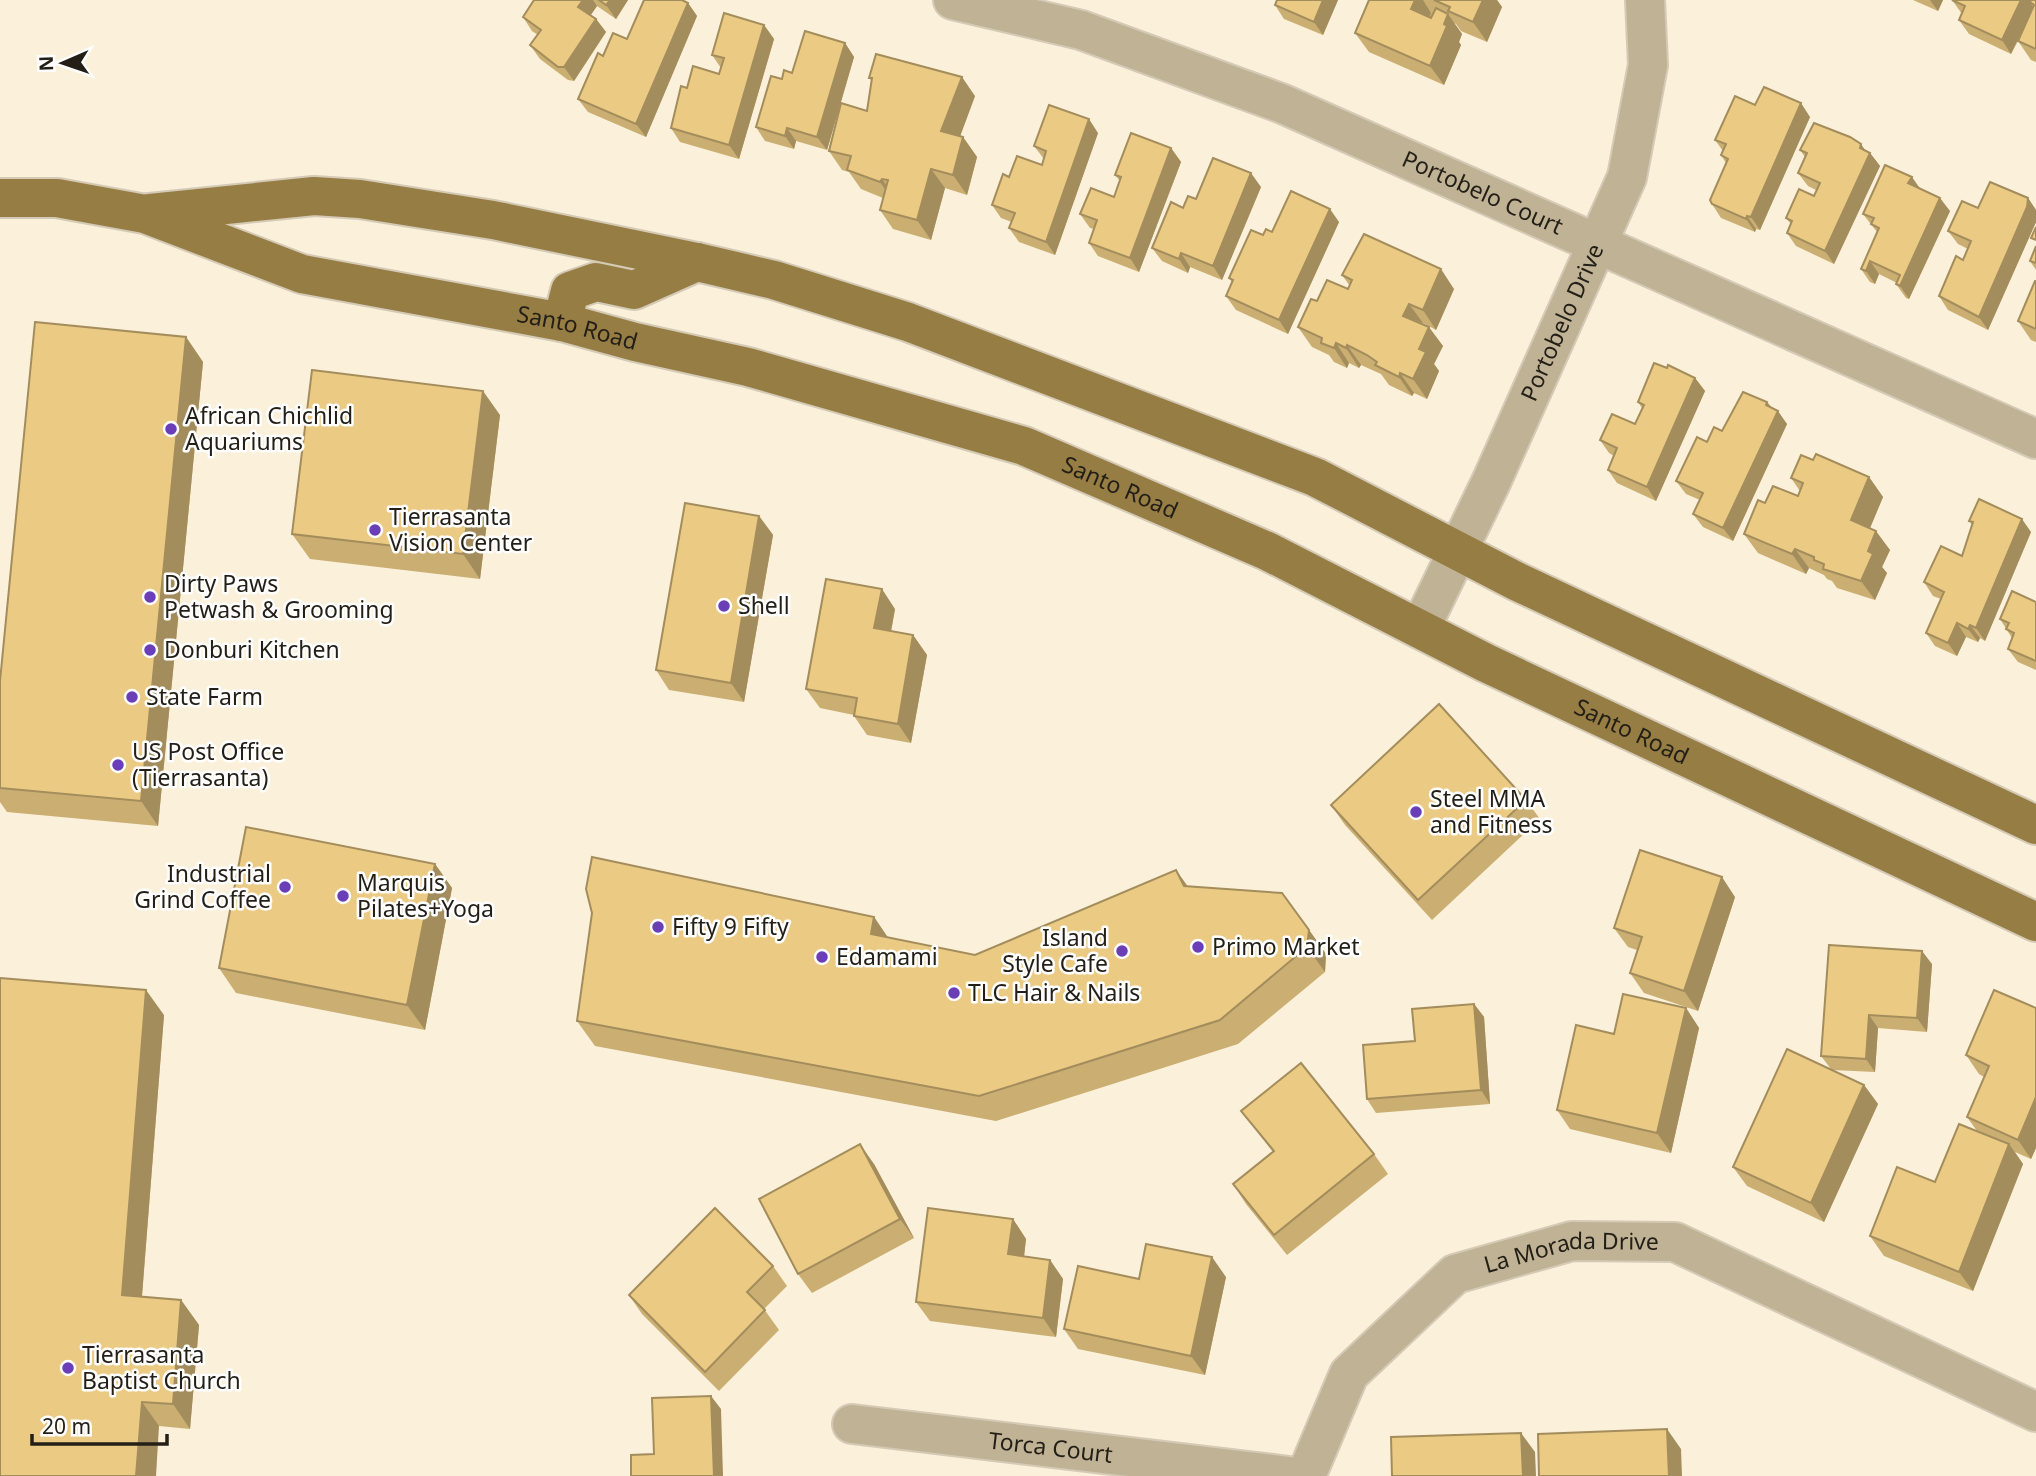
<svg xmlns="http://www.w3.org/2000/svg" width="2036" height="1476" font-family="'Noto Sans',sans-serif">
  <rect width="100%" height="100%" fill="#fbf0d9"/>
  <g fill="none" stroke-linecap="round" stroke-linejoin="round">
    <defs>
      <g id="minor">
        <path id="s1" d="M953,0L1081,30L1283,104L2036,439"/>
        <path id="s2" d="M1420,629L1492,480L1627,177L1648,65L1645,0"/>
        <path id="s3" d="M852,1424L1289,1476"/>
        <path id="s4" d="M1306,1476L1349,1374L1455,1274L1572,1241L1675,1242L2036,1412"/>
      </g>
      <g id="major">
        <path id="s5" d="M0,198H57L145,214L302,274L562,322L635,342L748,367L1024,446L1267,551L1486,663L2036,922"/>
        <polyline points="150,213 314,196 360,199 493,220 697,262 774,280 908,322 1315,477 1518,582 2036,825"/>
        <polyline points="562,322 570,291 596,282 634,290 697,262"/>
      </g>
    </defs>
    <!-- minor casing -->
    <use href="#minor" stroke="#d4cab6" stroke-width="42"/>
    <!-- major casing -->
    <use href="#major" stroke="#d4cab6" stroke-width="42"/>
    <!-- minor -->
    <use href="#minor" stroke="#c0b295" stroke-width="38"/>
    <!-- major -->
    <use href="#major" stroke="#967d44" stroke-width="38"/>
  </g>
  <!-- wall -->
  <g fill="#caae72">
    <polygon points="534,0 628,0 616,19 597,6 591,15 596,19 606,32 574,81 568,80 540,59 530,45 538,35 532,31 523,17"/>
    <polygon points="1338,0 1323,35 1284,19 1275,5"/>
    <polygon points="1369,0 1497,0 1502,7 1487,42 1461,31 1456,24 1454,23 1462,34 1459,42 1461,45 1444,85 1369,52 1355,33"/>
    <polygon points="1913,0 1943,0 1938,11"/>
    <polygon points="1952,0 2036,0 2036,62 2031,60 2018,41 2011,54 1969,34 1959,20 1962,14"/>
    <polygon points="688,3 697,16 646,137 588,112 578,99 603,56 627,39"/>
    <polygon points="764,25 774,39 739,159 680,142 671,128 687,88 719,74 721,68 712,55"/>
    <polygon points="845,43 854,57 827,150 796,141 794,149 765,141 756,127 792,73"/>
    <polygon points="869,78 975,96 960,136 963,137 977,157 967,195 945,188 931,240 893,229 880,210 883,198 861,189 849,172 842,170 829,151 867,111 872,81"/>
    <polygon points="1755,105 1810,117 1760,230 1756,229 1755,232 1721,218 1712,204 1726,163 1721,155 1723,151 1715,140"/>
    <polygon points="1098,133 1055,255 1019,242 1009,228 1012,222 1001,218 992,205 1009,177 1042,165 1044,159 1034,146"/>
    <polygon points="1171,148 1181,162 1139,272 1098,256 1089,243 1094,229 1090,228 1080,214 1114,197 1120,181 1115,175"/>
    <polygon points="1800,150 1865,150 1870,153 1880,166 1834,264 1796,246 1787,233 1791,224 1786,218 1814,196 1816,190 1808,186 1798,173 1805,157"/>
    <polygon points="1261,187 1222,280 1190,267 1188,273 1162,261 1152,248 1183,208 1196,199"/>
    <polygon points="1920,189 1950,211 1909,299 1906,298 1896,284 1897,283 1879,274 1875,284 1870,282 1861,269 1877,232 1863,214"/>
    <polygon points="2028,198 2036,210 2036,222 1988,330 1948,310 1939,296 1963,260 1968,249 1958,244 1948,231 1978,208"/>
    <polygon points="1339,222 1288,334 1236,310 1226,296 1232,282 1229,278 1263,235 1272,232"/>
    <polygon points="2036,246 2036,270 2030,261"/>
    <polygon points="1342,275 1454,289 1436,330 1423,323 1443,346 1434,364 1439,371 1427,399 1414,393 1412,396 1389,385 1381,374 1361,365 1359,368 1349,363 1347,368 1334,362 1329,355 1312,347 1298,327 1317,301 1348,289 1350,286"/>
    <polygon points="2036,281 2036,342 2031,340 2018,321"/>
    <polygon points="186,337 203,362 158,826 7,812 0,802 0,681"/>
    <polygon points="1667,368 1695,378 1705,391 1656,501 1617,483 1608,470 1614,456 1609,453 1600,440 1635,424 1642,408 1638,402"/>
    <polygon points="1767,402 1787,424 1733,541 1703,527 1693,514 1700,500 1686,494 1676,481 1707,442 1722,431"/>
    <polygon points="500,415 480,579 310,559 292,534"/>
    <polygon points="1813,460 1869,477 1883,497 1870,528 1890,550 1882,567 1887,573 1875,600 1837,588 1832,581 1827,579 1824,575 1809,568 1806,574 1758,553 1744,534 1765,503 1798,496 1800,491 1791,478"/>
    <polygon points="759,516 773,535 744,702 669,690 656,670"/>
    <polygon points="1969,521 2031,532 1985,641 1980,638 1978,642 1966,637 1957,656 1935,646 1926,633 1941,599 1933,596 1924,582 1962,556 1972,525"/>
    <polygon points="2036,602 2036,670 2018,662 2008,649 2012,638 2000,619"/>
    <polygon points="895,609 891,631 913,635 927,655 911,743 867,735 854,716 854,715 820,708 806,689"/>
    <polygon points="1526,800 1540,819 1432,920 1345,825 1331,805"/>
    <polygon points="435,864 452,888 425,1030 236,993 219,968"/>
    <polygon points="1188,886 1309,930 1326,954 1325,972 1238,1044 996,1121 595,1046 577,1021 874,917 888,938 975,955"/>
    <polygon points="1735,897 1698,1011 1644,993 1630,973 1637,950 1628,947 1614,928"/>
    <polygon points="1829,945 1932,964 1927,1032 1878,1028 1875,1072 1832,1070 1864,1085 1878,1104 1824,1222 1747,1186 1733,1167 1831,1069 1821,1056"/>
    <polygon points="1474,1004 1484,1017 1490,1104 1376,1113 1367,1099 1415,1041"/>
    <polygon points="1686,1008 1699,1028 1671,1153 1570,1129 1557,1110 1614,1034"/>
    <polygon points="2036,1008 2036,1148 2031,1159 2015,1152 2023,1164 1973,1291 1884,1256 1870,1236 1935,1182 1977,1131 1967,1117 1984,1077 1979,1074 1966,1055"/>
    <polygon points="164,1015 142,1297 181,1300 199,1325 190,1429 159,1426 0,1476"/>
    <polygon points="1241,1111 1374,1154 1388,1174 1287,1255 1246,1204 1233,1184 1273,1152"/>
    <polygon points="874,1164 914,1238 812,1293 798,1274"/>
    <polygon points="1013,1219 1026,1239 1024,1256 1050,1260 1063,1279 1056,1337 930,1321 916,1302"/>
    <polygon points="773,1266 787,1286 764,1309 779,1330 719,1391 642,1314 629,1295"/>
    <polygon points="1226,1277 1205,1375 1078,1349 1064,1329 1139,1279"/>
  </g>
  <!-- shaded-wall -->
  <g fill="#a48d5c">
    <polygon points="583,0 593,0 597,6 587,20 578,7"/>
    <polygon points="610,0 628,0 616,19 606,5"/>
    <polygon points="1323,0 1338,0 1323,35 1314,22"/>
    <polygon points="1415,0 1423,0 1431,13 1424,28 1411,9"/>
    <polygon points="1483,0 1497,0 1502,7 1487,42 1473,22"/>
    <polygon points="1930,0 1943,0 1938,11"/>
    <polygon points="2021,0 2036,0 2030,2 2033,7 2011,54 2002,40"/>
    <polygon points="688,3 697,16 646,137 636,124"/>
    <polygon points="1448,14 1462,34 1459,42 1461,45 1444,85 1430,66"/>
    <polygon points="596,19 606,32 574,81 564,67"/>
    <polygon points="764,25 774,39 739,159 729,145"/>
    <polygon points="845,43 854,57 827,150 817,137"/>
    <polygon points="962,77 975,96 955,150 941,131"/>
    <polygon points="1801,103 1810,117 1760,230 1751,217"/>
    <polygon points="1089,119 1098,133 1055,255 1046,242"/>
    <polygon points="787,128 796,141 794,149 785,136"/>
    <polygon points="963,137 977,157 967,195 953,175"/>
    <polygon points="1861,144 1869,156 1870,153 1880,166 1834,264 1825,251"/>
    <polygon points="1171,148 1181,162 1139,272 1130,258"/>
    <polygon points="931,169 945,188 931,240 917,220"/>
    <polygon points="1251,173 1261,187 1222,280 1213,266"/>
    <polygon points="1912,177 1921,190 1908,183"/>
    <polygon points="882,179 895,198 894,202 880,182"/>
    <polygon points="1940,198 1950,211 1909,299 1900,286"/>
    <polygon points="2028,198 2036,210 2036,222 1988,330 1979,317"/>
    <polygon points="1330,209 1339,222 1288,334 1279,320"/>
    <polygon points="1747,216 1756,229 1755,232 1746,219"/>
    <polygon points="1181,253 1190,267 1188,273 1179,259"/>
    <polygon points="1870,261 1879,274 1875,284 1866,271"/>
    <polygon points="1441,269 1454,289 1436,330 1423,310"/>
    <polygon points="1409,304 1423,323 1403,316"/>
    <polygon points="1429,327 1443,346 1434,364 1439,371 1427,399 1413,379 1419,349"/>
    <polygon points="186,337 203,362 158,826 141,801"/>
    <polygon points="1336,343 1349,363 1347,368 1334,348"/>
    <polygon points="1347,345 1361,365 1359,368 1346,348"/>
    <polygon points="1400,373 1414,393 1412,396 1399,377"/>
    <polygon points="1695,378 1705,391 1656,501 1647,487"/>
    <polygon points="483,391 500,415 480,579 463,554"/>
    <polygon points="1767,402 1776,415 1778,411 1787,424 1733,541 1723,528"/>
    <polygon points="1869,477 1883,497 1865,540 1851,520"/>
    <polygon points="759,516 773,535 744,702 731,683"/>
    <polygon points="2022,519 2031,532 1985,641 1976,628"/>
    <polygon points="1876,531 1890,550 1882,567 1887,573 1875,600 1861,581 1868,551"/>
    <polygon points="1795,549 1809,568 1806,574 1792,554"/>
    <polygon points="882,589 895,609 888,648 874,628"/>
    <polygon points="1957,623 1966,637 1957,656 1948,643"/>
    <polygon points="1970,625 1980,638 1978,642 1968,629"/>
    <polygon points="913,635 927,655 911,743 898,724"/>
    <polygon points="435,864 452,888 425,1030 407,1005"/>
    <polygon points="1176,870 1194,895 1184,886"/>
    <polygon points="1722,877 1735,897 1698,1011 1684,991"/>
    <polygon points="874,917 891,942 871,934"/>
    <polygon points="1309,930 1326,954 1325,972 1307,947"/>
    <polygon points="1922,951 1932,964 1927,1032 1917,1018"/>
    <polygon points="146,990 164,1015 140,1320 122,1295"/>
    <polygon points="1474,1004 1484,1017 1490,1104 1481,1090"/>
    <polygon points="1686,1008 1699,1028 1671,1153 1657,1133"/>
    <polygon points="1869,1015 1878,1028 1875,1072 1866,1059"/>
    <polygon points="1864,1085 1878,1104 1824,1222 1811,1203"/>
    <polygon points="2036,1097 2036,1148 2031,1159 2018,1140"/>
    <polygon points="860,1144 874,1164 914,1238 900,1219"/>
    <polygon points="2009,1144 2023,1164 1973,1291 1959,1272"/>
    <polygon points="1013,1219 1026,1239 1022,1274 1008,1254"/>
    <polygon points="1212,1257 1226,1277 1205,1375 1191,1356"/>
    <polygon points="1050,1260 1063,1279 1056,1337 1043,1318"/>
    <polygon points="181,1300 199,1325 190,1429 173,1404"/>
    <polygon points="711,1396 721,1409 723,1476 714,1476"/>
    <polygon points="142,1402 159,1426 156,1476 136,1476"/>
    <polygon points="1667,1429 1681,1449 1682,1476 1669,1476"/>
    <polygon points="1521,1433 1535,1452 1536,1476 1523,1476"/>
  </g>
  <!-- building -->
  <g fill="#ebca84" stroke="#a48d5c" stroke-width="2">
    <polygon points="534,0 583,0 578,7 596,19 564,67 558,67 530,45 541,30 523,17"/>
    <polygon points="599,0 610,0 606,5"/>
    <polygon points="644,0 682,0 688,3 636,124 578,99 598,53 603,56 613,33 627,39"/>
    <polygon points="1277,0 1323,0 1314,22 1275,5"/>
    <polygon points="1369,0 1415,0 1411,9 1431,18 1436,8 1448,14 1444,24 1447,26 1430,66 1355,33"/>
    <polygon points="1434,0 1483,0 1473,22 1448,11 1450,7"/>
    <polygon points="1952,0 2021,0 2002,40 1959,20 1965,6"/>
    <polygon points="2031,0 2036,0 2036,49 2018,41 2034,5 2030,2"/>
    <polygon points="724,13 764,25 729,145 671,128 681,86 687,88 693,66 719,74 724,58 712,55"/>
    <polygon points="805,31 845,43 817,137 787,128 785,136 756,127 771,76 782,79 784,70 792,73"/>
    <polygon points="876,54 962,77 941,131 963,137 953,175 931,169 917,220 880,210 888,180 882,179 880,182 847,170 851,156 829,151 841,103 867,111 872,78 869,78"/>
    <polygon points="1764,87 1801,103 1751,217 1747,216 1746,219 1712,204 1710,200 1728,159 1721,155 1726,144 1715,140 1735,96 1755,105"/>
    <polygon points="1049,105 1089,119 1046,242 1009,228 1015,213 992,205 1003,174 1009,177 1017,156 1042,165 1046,151 1034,146"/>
    <polygon points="1814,123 1850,137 1861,144 1860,148 1870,153 1825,251 1787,233 1792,221 1786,218 1799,189 1814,196 1820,183 1798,173 1807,153 1800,150"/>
    <polygon points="1131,133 1171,148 1130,258 1089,243 1097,220 1080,214 1091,188 1114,197 1121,177 1115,175"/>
    <polygon points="1213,158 1251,173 1213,266 1181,253 1179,259 1152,248 1171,202 1183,208 1188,196 1196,199"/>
    <polygon points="1885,165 1912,177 1908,183 1940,198 1900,286 1896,284 1900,275 1870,261 1866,271 1861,269 1879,228 1871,224 1874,218 1863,214"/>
    <polygon points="1990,182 2028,198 2027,207 1979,317 1939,296 1956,256 1963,260 1971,241 1948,231 1962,201 1978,208"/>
    <polygon points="1291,191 1330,209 1279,320 1226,296 1233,280 1229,278 1251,230 1263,235 1266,229 1272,232"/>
    <polygon points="2036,227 2036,240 2031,238"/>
    <polygon points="1364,234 1441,269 1423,310 1409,304 1403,316 1429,327 1419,349 1426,352 1413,379 1400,373 1399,377 1375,365 1377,362 1367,355 1347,345 1346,348 1336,343 1334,348 1321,343 1322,338 1298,327 1311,299 1317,301 1327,280 1348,289 1352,280 1342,275"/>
    <polygon points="2036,246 2036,263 2030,261"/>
    <polygon points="2035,281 2036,281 2036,329 2018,321"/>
    <polygon points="35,322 186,337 141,801 0,788 0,681"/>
    <polygon points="1654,363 1667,368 1668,365 1695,378 1647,487 1608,470 1617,448 1600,440 1612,414 1635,424 1644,405 1638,402"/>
    <polygon points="312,370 483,391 463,554 292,534"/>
    <polygon points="1743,392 1767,402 1766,405 1778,411 1723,528 1693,514 1703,493 1676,481 1697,437 1707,442 1714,427 1722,431"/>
    <polygon points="1816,454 1869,477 1851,520 1876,531 1868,551 1873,554 1861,581 1823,569 1824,564 1814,560 1814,557 1795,549 1792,554 1744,534 1758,500 1765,503 1773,486 1798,496 1803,483 1791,478 1801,455 1813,460"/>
    <polygon points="1979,499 2022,519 1976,628 1970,625 1968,629 1957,623 1948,643 1926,633 1944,592 1924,582 1941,546 1962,556 1973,522 1969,521"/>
    <polygon points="685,503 759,516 731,683 656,670"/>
    <polygon points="826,579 882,589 874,628 913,635 898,724 854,716 857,698 806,689"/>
    <polygon points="2012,591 2036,602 2036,661 2008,649 2014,633 2006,629 2009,623 2000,619"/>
    <polygon points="1439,704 1526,800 1418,900 1331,805"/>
    <polygon points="246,827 435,864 407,1005 219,968"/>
    <polygon points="1640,850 1722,877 1684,991 1630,973 1642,937 1614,928"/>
    <polygon points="592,857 874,917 871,934 975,955 1176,870 1184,886 1282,893 1309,930 1307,947 1220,1020 979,1096 577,1021 592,913 586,889"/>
    <polygon points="1829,945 1922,951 1917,1018 1869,1015 1866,1059 1821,1056"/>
    <polygon points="0,978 146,990 122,1295 181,1300 173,1404 142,1402 136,1476 0,1476"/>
    <polygon points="1994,990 2036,1008 2036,1097 2018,1140 1967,1117 1989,1066 1966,1055"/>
    <polygon points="1623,994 1686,1008 1657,1133 1557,1110 1576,1025 1614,1034"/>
    <polygon points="1474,1004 1481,1090 1367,1099 1363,1045 1415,1041 1412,1009"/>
    <polygon points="1787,1049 1864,1085 1811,1203 1733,1167"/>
    <polygon points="1301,1063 1374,1154 1274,1235 1233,1184 1274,1151 1241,1111"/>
    <polygon points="1959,1124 2009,1144 1959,1272 1870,1236 1897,1167 1935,1182"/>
    <polygon points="860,1144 900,1219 798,1274 759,1199"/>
    <polygon points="715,1208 773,1266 747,1292 765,1310 705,1372 629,1295"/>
    <polygon points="928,1208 1013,1219 1008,1254 1050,1260 1043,1318 916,1302"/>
    <polygon points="1146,1244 1212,1257 1191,1356 1064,1329 1078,1266 1139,1279"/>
    <polygon points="711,1396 714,1476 631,1476 631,1455 654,1454 652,1398"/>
    <polygon points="1667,1429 1669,1476 1539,1476 1538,1434"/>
    <polygon points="1521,1433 1523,1476 1392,1476 1391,1437"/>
  </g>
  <!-- markers -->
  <g fill="#693eb6" stroke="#fefefe" stroke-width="2.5">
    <circle cx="171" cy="429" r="7"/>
    <circle cx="375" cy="530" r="7"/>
    <circle cx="150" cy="597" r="7"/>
    <circle cx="724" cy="606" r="7"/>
    <circle cx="150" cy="650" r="7"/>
    <circle cx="132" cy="697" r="7"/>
    <circle cx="118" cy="765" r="7"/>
    <circle cx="1416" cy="812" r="7"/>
    <circle cx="285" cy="887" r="7"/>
    <circle cx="343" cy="896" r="7"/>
    <circle cx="658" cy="927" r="7"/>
    <circle cx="1198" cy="947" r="7"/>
    <circle cx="1122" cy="951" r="7"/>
    <circle cx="822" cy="957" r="7"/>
    <circle cx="954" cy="993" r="7"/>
    <circle cx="68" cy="1368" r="7"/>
  </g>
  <g text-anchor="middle" stroke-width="5" stroke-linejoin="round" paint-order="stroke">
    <!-- street labels -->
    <g font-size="23" fill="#231f16" stroke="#fefefe">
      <text dy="8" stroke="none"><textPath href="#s1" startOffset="565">Portobelo Court</textPath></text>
      <text dy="8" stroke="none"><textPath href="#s2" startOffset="338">Portobelo Drive</textPath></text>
      <text dy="8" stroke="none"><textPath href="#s5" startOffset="595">Santo Road</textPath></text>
      <text dy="8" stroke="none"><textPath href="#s5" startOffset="1162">Santo Road</textPath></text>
      <text dy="8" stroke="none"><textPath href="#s5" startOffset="1729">Santo Road</textPath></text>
      <text dy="8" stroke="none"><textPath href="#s4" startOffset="376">La Morada Drive</textPath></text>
      <text dy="8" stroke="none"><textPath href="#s3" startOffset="200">Torca Court</textPath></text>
    </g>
    <!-- poi labels -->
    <g font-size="23" fill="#231f16" stroke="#fefefe" text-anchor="start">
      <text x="185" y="424">African Chichlid<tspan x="185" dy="26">Aquariums</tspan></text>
      <text x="389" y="525">Tierrasanta<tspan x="389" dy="26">Vision Center</tspan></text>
      <text x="164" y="592">Dirty Paws<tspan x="164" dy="26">Petwash &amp; Grooming</tspan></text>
      <text x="738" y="614">Shell</text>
      <text x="164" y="658">Donburi Kitchen</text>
      <text x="146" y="705">State Farm</text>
      <text x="132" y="760">US Post Office<tspan x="132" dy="26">(Tierrasanta)</tspan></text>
      <text x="1430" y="807">Steel MMA<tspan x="1430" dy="26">and Fitness</tspan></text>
      <text x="271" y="882" text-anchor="end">Industrial<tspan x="271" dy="26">Grind Coffee</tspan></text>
      <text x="357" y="891">Marquis<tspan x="357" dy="26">Pilates+Yoga</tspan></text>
      <text x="672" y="935">Fifty 9 Fifty</text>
      <text x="1108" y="946" text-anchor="end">Island<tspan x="1108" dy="26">Style Cafe</tspan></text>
      <text x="1212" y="955">Primo Market</text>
      <text x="836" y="965">Edamami</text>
      <text x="968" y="1001">TLC Hair &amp; Nails</text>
      <text x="82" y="1363">Tierrasanta<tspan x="82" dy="26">Baptist Church</tspan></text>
    </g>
  </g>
  <!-- north arrow -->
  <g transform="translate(63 63) rotate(268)" stroke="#fefefe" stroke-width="5" paint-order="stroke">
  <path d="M0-5L12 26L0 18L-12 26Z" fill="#231f16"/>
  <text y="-10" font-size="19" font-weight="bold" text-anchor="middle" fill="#231f16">N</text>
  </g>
  <!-- scale -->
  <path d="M32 1434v10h135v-10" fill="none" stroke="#231f16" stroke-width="3.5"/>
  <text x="42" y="1434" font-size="21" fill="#231f16" stroke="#fefefe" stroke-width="5" paint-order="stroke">20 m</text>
</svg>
